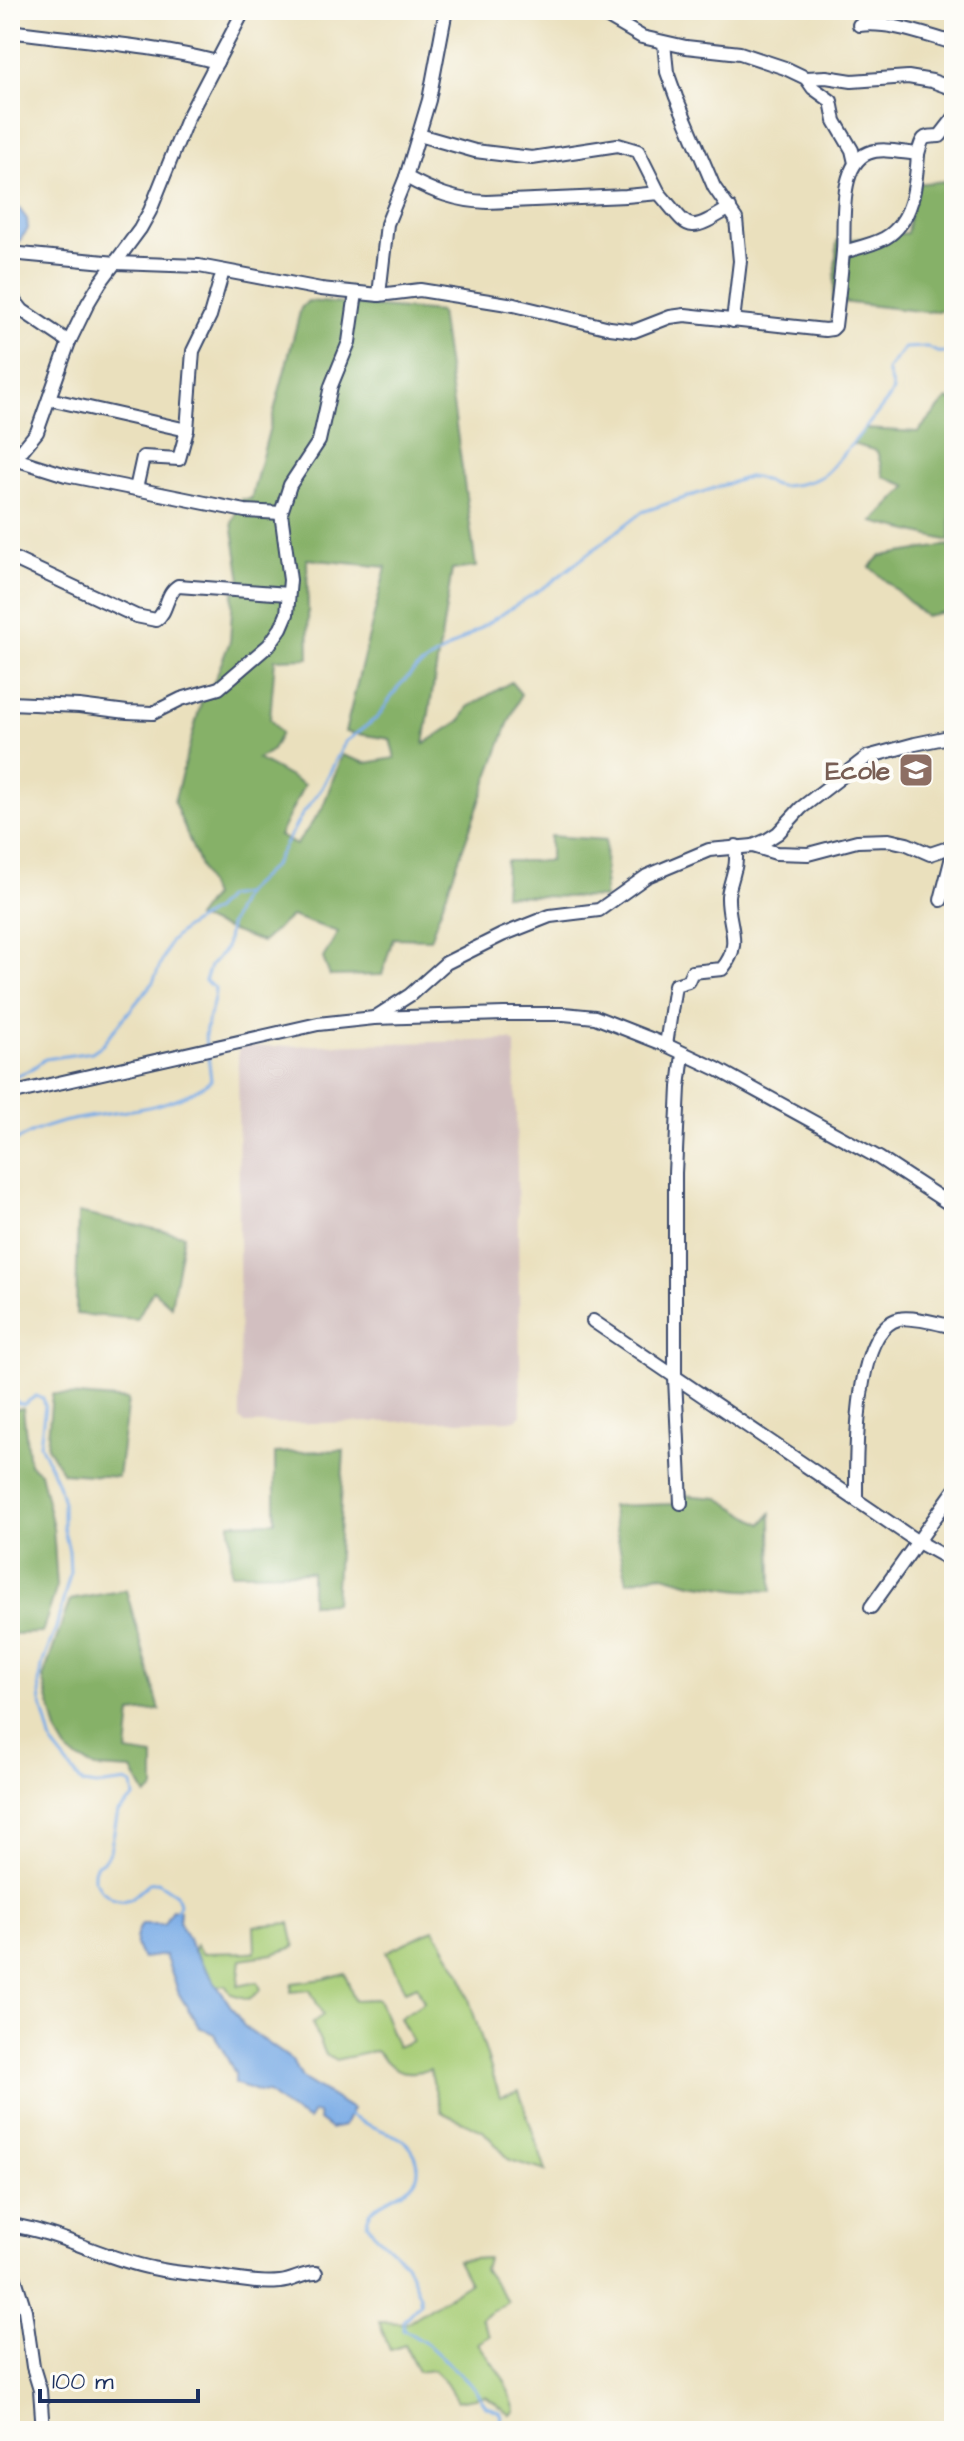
<svg xmlns="http://www.w3.org/2000/svg" width="964" height="2441" font-family="'Architects Daughter',sans-serif">
  <rect width="100%" height="100%" fill="#fdfcf7"/>
  <filter id="ink" filterUnits="userSpaceOnUse"><feTurbulence type="fractalNoise" baseFrequency=".0125" numOctaves="2"/><feDisplacementMap in="SourceGraphic" scale="16" xChannelSelector="R" yChannelSelector="G"/><feConvolveMatrix kernelMatrix="1 2 1 2 8 2 1 2 1" color-interpolation-filters="sRGB"/></filter>
  <filter id="wash" filterUnits="userSpaceOnUse"><feTurbulence type="fractalNoise" baseFrequency=".006" numOctaves="4" result="noise"/><feDisplacementMap in="SourceGraphic" scale="32" xChannelSelector="R" yChannelSelector="G"/><feGaussianBlur stdDeviation="1.8" result="paint"/><feColorMatrix in="noise" values="0 0 0 0 0 0 0 0 0 0 0 0 0 0 0 0 0 1.4 0 .05"/><feComposite in="paint" operator="in"/></filter>
  <g filter="url(#wash)">
    <rect width="100%" height="100%" fill="#eae0bd"/>
    <!-- industrial -->
    <polygon fill="#d2bfc0" points="511,1040 515,1044 521,1415 516,1420 245,1424 240,1419 238,1051 241,1047"/>
    <!-- green -->
    <g fill="#a9ce78" stroke="#627e6b" stroke-width="2">
      <polygon points="290,1923 295,1947 273,1954 241,1959 238,1986 258,1982 261,1990 249,1999 231,1994 225,1985 217,1986 194,1951 196,1945 202,1953 255,1952 254,1926"/>
      <path d="M434,1929L461,1974L500,2097L519,2091L546,2171L510,2160L483,2131L441,2112L430,2070C400,2075 397,2073 376,2051L335,2060L326,2055L312,2023L323,2015L310,1990L291,1992L292,1983L324,1979L345,1973L354,2000L378,1999L397,2047L412,2041L400,2018L424,2002L417,1986L405,1991L386,1952Z"/>
      <polygon points="487,2258 484,2269 508,2302 481,2318 490,2336 478,2343 505,2381 515,2410 511,2415 486,2396 457,2401 446,2383 433,2370 418,2372 405,2345 390,2350 379,2322 406,2323 469,2283 457,2260"/>
    </g>
    <!-- forest -->
    <g fill="#86b168" stroke="#507063" stroke-width="2" fill-rule="evenodd">
      <polygon points="954,180 954,309 926,312 833,301 837,241 907,233 915,184"/>
      <path d="M308,301L440,312L476,567L452,570L424,744L461,720L468,707L511,682L521,694L508,724L430,939L393,938L382,975L330,976L323,958L338,932L291,916L262,942L196,918L212,896L174,802L204,692L211,689L230,641L233,593L242,587L232,523L241,499H251L301,308ZM307,559L386,567L345,732L390,739L395,758L366,763L342,755L322,809L296,845L279,836L304,785L258,759L272,750L281,733L270,719L275,659L309,658Z"/>
      <polygon points="947,399 954,402 954,489 951,489 950,541 873,522 908,486 884,477 877,451 852,444 865,429 918,432"/>
      <polygon points="949,545 954,557 954,610 925,616 870,567 881,556"/>
      <polygon points="550,836 606,840 604,898 504,895 506,861 550,861"/>
      <polygon points="78,1213 184,1235 171,1306 153,1290 137,1319 76,1314"/>
      <polygon points="52,1394 128,1400 118,1477 63,1473 47,1447"/>
      <polygon points="23,1408 29,1464 40,1472 53,1527 57,1586 42,1633 10,1634 10,1410"/>
      <polygon points="344,1450 335,1603 311,1604 311,1572 231,1573 230,1523 275,1522 275,1453"/>
      <polygon points="682,1495 719,1498 762,1524 771,1513 772,1591 741,1590 691,1583 660,1574 627,1582 611,1506 673,1504 682,1508"/>
      <polygon points="126,1590 160,1710 131,1713 127,1752 154,1756 154,1789 146,1796 132,1770 95,1768 69,1754 58,1735 43,1678 70,1600"/>
    </g>
    <!-- water -->
    <g fill="#7aace6" stroke="#4a6ea2" stroke-width="2">
      <polygon points="10,196 27,219 28,229 14,248 10,248"/>
      <path d="M172,1909L180,1911L179,1921L194,1951L244,2026L293,2061L302,2078L352,2109L344,2126L331,2129L319,2120L318,2113L313,2112L308,2120L288,2109L268,2093L259,2092L235,2083V2073L214,2034L199,2027L179,1994L165,1955L143,1958C133,1946 134,1937 142,1924H164Z"/>
    </g>
    <g fill="none" stroke-linecap="round" stroke-linejoin="round">
      <!-- stream -->
      <g stroke="#7aace6" stroke-width="3">
        <path d="M206,1046C202,1022 215,1012 215,988L205,981L210,966L226,948L229,926L243,894L273,866L303,813L322,788L345,742L378,717L399,686L416,669L549,584L642,512L748,477C765,476 769,487 783,486C796,485 814,482 825,474C831,469 837,461 842,455C859,437 874,417 890,397L893,390L887,370L904,348L927,347L937,352L954,353"/>
        <polyline points="10,1078 30,1070 45,1059 92,1052 102,1045 153,982 170,942 185,928 214,910 226,897 243,894"/>
        <polyline points="10,1130 13,1142"/>
        <path d="M10,1145C71,1102 154,1125 211,1080L208,1054"/>
        <polyline points="10,1394 18,1403 24,1404 36,1396 43,1398 45,1406 40,1444 58,1484 63,1503 63,1526 69,1551 70,1574 56,1628 43,1662 39,1683 41,1702 53,1746 83,1784 96,1786 128,1782 132,1784 134,1798 118,1812 110,1851 104,1860 96,1865 94,1871 94,1879 102,1891 114,1899 124,1901 132,1898 149,1883 158,1882 176,1894 179,1904 176,1914"/>
        <path d="M347,2114C363,2124 380,2129 398,2137C406,2141 411,2147 415,2155C433,2199 368,2192 367,2223L374,2233L406,2263L420,2296V2303L403,2321V2329L427,2344L460,2374L473,2387L486,2406L500,2412L502,2417L497,2426L498,2431"/>
      </g>
    </g>
  </g>
  <g filter="url(#ink)">
    <g fill="none" stroke-linecap="round" stroke-linejoin="round">
      <defs>
        <g id="minor">
          <polyline points="596,10 642,37 686,47 740,53 785,68 806,78 826,77 852,81 908,77 932,81 954,89"/>
          <path d="M859,25C890,21 925,35 954,43"/>
          <path d="M10,31C80,41 149,44 217,62"/>
          <polyline points="664,43 667,72 676,97 714,187 736,219 740,261 733,321"/>
          <polyline points="806,78 813,88 831,101 835,121 852,150 855,163"/>
          <polyline points="419,135 475,151 532,158 618,145 638,151 659,193"/>
          <path d="M406,177C433,192 457,201 487,202L626,196L659,193C691,230 685,235 730,208"/>
          <path d="M843,252C857,248 872,245 885,238C914,221 916,183 918,154"/>
          <path d="M10,253L116,263L199,266L321,289L379,295L420,290L514,305L610,328L634,331L670,317L685,315L825,330L832,329L835,326C838,301 841,276 843,251C845,225 838,165 868,153C883,147 903,153 918,154C923,135 923,137 940,136L954,118"/>
          <polyline points="10,295 23,311 69,342"/>
          <polyline points="379,295 387,224 406,177 429,100 446,10"/>
          <polyline points="49,399 187,430"/>
          <polyline points="15,459 66,475 136,489 143,457 179,459 187,430 193,351 210,316 223,271"/>
          <polyline points="10,470 15,459 37,432 69,342 88,303 100,283 140,229 150,211 187,119 244,10"/>
          <polyline points="136,489 245,511 281,513"/>
          <path d="M10,557L136,616L156,620C168,612 165,594 178,586L288,594"/>
          <polyline points="10,703 79,706 127,712 153,713 181,699 219,688 269,645 281,628 287,614 290,580 281,513 290,485 319,441 331,386 349,342 356,293"/>
          <polyline points="753,846 776,853 808,854 857,841 889,840 907,844 930,854 954,846"/>
          <polyline points="941,900 954,849"/>
          <polyline points="374,1018 410,995 446,963 502,935 550,916 599,910 647,876 709,850 753,846 767,840 778,833 801,808 867,757 915,744 954,736"/>
          <path d="M666,1045L675,985L688,981L692,972L722,969C744,943 727,925 728,896C729,887 732,880 734,871C737,864 736,854 736,846"/>
          <polyline points="10,1094 318,1024 374,1018 504,1014 564,1014 595,1017 666,1045 717,1069 879,1158 954,1207"/>
          <polyline points="593,1321 918,1542 954,1562"/>
          <path d="M856,1499C856,1462 853,1330 899,1319C912,1316 940,1324 954,1327"/>
          <polyline points="681,1503 675,1378 675,1173 679,1087 683,1054"/>
          <polyline points="871,1607 954,1491"/>
          <path d="M10,2225C59,2232 103,2258 152,2268C174,2273 197,2274 219,2277C239,2280 260,2284 280,2282C293,2281 303,2273 316,2273"/>
          <polyline points="10,2263 25,2310 33,2367 40,2390 43,2431"/>
        </g>
      </defs>
      <!-- minor casing -->
      <use href="#minor" stroke="#3a4a6c" stroke-width="16"/>
      <!-- minor -->
      <use href="#minor" stroke="#fff" stroke-width="12"/>
    </g>
  </g>
  <!-- icons -->
  <defs>
    <symbol id="school-square" viewBox="-11 -11 22 22"><rect x="-9" y="-9" width="18" height="18" rx="4" fill="#8d6e63" stroke="#fdfcf7"/><path d="M0-5L7-2L0 1L-7-2ZM-4 1L0 2.5L4 1V4Q0 6-4 4Z" fill="#fff"/></symbol>
  </defs>
  <g fill-rule="evenodd">
    <use href="#school-square" x="896" y="750" width="40" height="40"/>
  </g>
  <g text-anchor="middle" stroke-width="8" stroke-linejoin="round" paint-order="stroke">
    <!-- education labels -->
    <g font-size="26" font-weight="bold" fill="#785e54" stroke="#fdfcf7" text-anchor="end">
      <text x="890" y="779">Ecole</text>
    </g>
  </g>
  <!-- margin -->
  <rect width="964" height="2441" fill="none" stroke="#fdfcf7" stroke-width="40"/>
  <!-- scale -->
  <path d="M40 2389v12h158v-12" fill="none" stroke="#1b2f5e" stroke-width="4"/>
  <text x="52" y="2389" font-size="24" fill="#1b2f5e" stroke="#fdfcf7" stroke-width="6" paint-order="stroke">100 m</text>
</svg>
